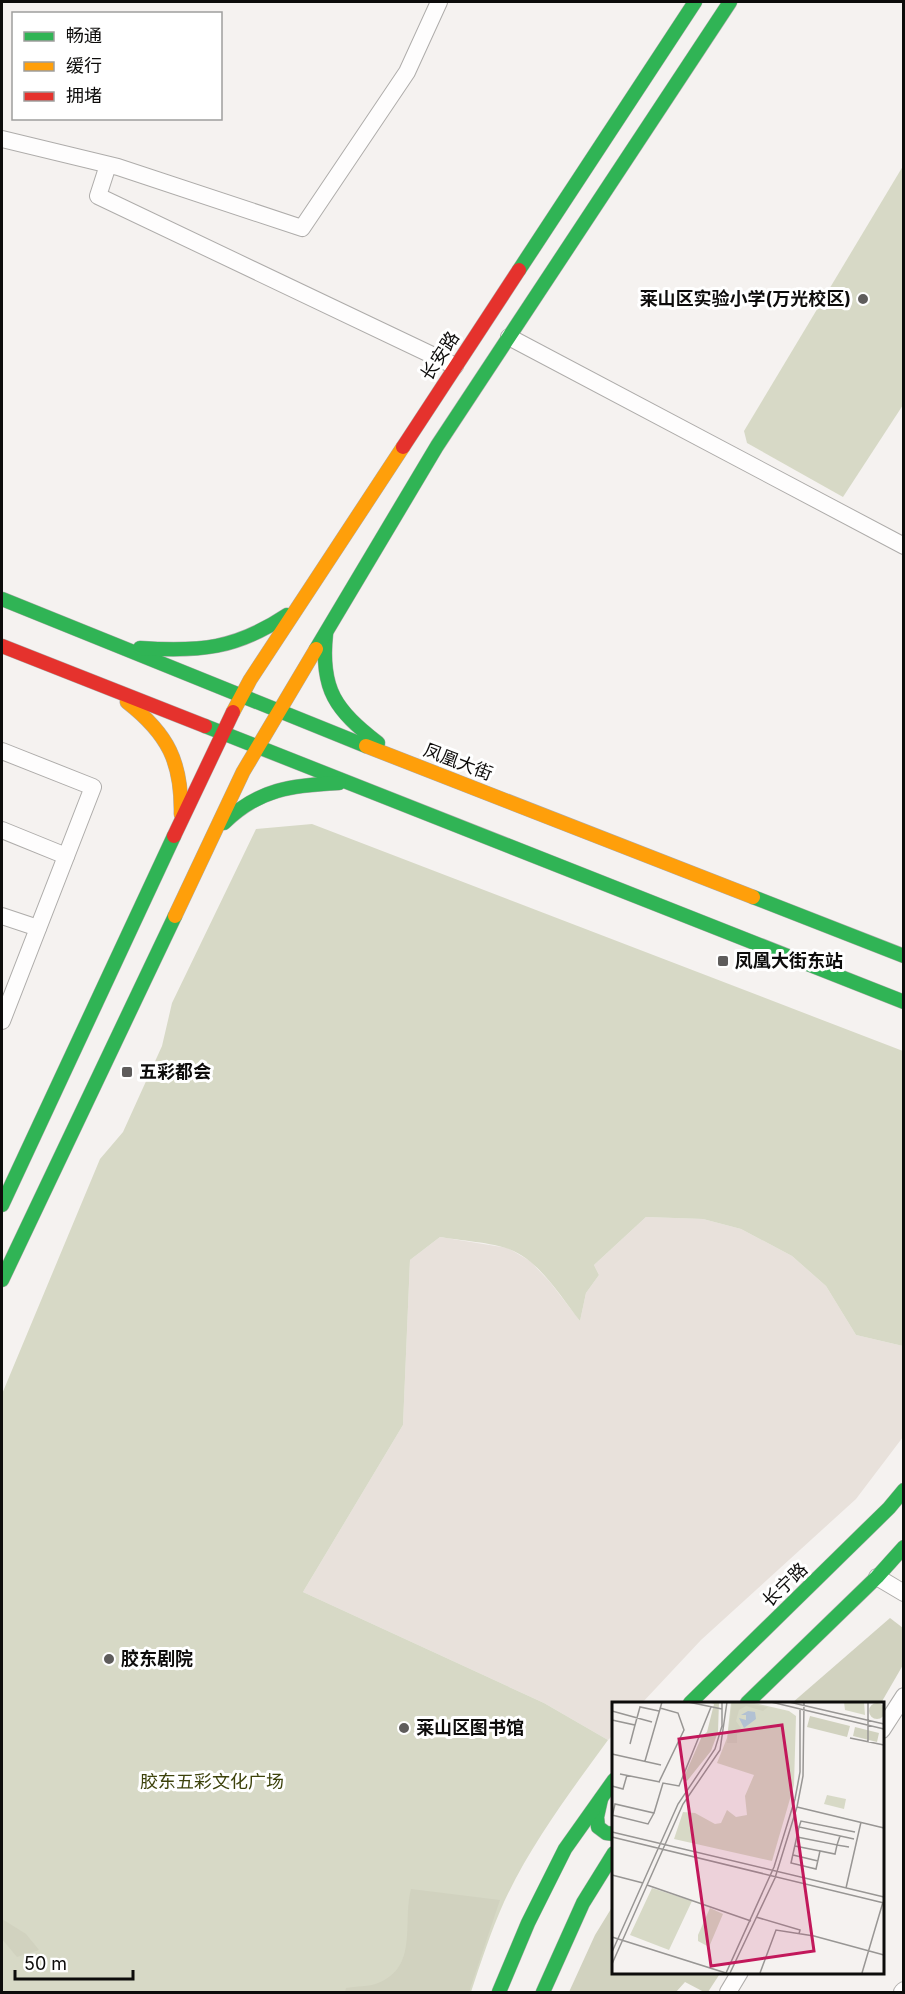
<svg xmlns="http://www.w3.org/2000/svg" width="905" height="1994" font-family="Inter,'Noto Sans SC',sans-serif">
  <rect width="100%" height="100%" fill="#f5f2f0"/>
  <!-- built -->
  <polygon fill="#e8e1db" points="646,1217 703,1219 741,1229 792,1256 826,1286 856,1335 903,1346 903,1437 856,1499 701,1640 642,1703 614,1703 614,1734 608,1740 544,1703 303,1592 403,1425 410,1260 440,1237 508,1248 530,1261 550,1282 580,1321 586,1293 599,1275 594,1265"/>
  <!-- green -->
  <g fill="#d7d9c6">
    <polygon points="903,166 903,405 843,497 747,443 744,431"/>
    <path d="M312,824L903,1051V1346L856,1335L826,1286L792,1256L741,1229L703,1219L646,1217L594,1265L599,1275L586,1293L580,1321C560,1296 540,1261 509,1249C494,1243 458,1240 440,1237L410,1260L403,1425L303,1592L544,1703L608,1740C570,1792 531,1844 504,1902C491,1931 481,1962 471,1992H2V1394L100,1159L123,1132L162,1046L172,1003L256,829Z"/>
  </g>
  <!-- forest -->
  <g fill="#d1d2bf">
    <polygon points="890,1618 903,1628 903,1665 881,1703 792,1703"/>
    <path d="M411,1889L500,1900L469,1992H345L346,1988C356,1986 369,1987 378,1983C419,1967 402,1923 411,1889Z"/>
    <polygon points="614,1904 614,1972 721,1972 708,1992 704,1992 685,1982 676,1992 569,1992 595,1935"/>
    <polygon points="2,1919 26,1934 39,1950 17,1957 2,1939"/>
  </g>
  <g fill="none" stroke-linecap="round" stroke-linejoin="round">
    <defs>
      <g id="street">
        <polyline points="2,139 118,167 302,228 407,72 439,2"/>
        <polyline points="108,165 98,196 455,366"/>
        <polyline points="509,337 904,546"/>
        <polyline points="2,751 93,787 2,1021"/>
        <polyline points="2,830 66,856"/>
        <polyline points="2,916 38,928"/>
        <polyline points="877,1577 904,1593"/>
        <polyline points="882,1730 904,1696"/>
        <polyline points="728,1992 740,1972"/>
        <polyline points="902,1992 904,1990"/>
      </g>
      <g id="fast">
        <polyline points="519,270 695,2"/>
        <polyline points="2,599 366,746"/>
        <path d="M326,634C320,690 336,710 378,743"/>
        <path d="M140,648C200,652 236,649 287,615"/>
        <polyline points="316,649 437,446 730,2"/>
        <polyline points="205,726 904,1002"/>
        <path d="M224,823C258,789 293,785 339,783"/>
        <polyline points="753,897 904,956"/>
        <polyline points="2,1205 174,836"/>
        <polyline points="2,1280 175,916"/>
        <polyline points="690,1703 889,1508 904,1490"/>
        <polyline points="747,1703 877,1577 904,1547"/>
        <polyline points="601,1799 597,1817 598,1827 606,1833 614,1834"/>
        <polyline points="499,1992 528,1923 565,1849 614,1780"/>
        <polyline points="543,1992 583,1903 614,1853"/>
      </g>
      <g id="slow">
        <path d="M127,702C168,734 182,762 181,814"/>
        <polyline points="233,712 250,680 403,447"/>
        <polyline points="366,746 753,897"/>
        <polyline points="175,916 243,772 316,649"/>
      </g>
      <g id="jam">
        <polyline points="403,447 519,270"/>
        <polyline points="2,646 205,726"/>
        <polyline points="174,836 233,712"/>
      </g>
    </defs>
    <!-- street casing -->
    <use href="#street" stroke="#aeacaa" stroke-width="18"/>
    <!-- fast casing -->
    <use href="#fast" stroke="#aeacaa" stroke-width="15"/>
    <!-- slow casing -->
    <use href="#slow" stroke="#aeacaa" stroke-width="15"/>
    <!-- jam casing -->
    <use href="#jam" stroke="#aeacaa" stroke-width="15"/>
    <!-- street -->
    <use href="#street" stroke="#fefdfd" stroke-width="16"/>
    <!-- fast -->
    <use href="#fast" stroke="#30b455" stroke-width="14"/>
    <!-- slow -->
    <use href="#slow" stroke="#ff9f0a" stroke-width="14"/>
    <!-- jam -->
    <use href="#jam" stroke="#e5322d" stroke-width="14"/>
  </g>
  <!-- markers -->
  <g fill="#5e5c5b" stroke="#fff" stroke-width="2">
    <circle cx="863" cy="299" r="6"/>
    <rect x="717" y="955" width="12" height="12" rx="3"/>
    <rect x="121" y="1066" width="12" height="12" rx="3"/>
    <circle cx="109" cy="1659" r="6"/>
    <circle cx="404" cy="1728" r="6"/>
  </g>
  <g text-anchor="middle" stroke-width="6" stroke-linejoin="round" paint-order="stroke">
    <!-- poi labels -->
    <g font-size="18" font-weight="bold" fill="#0d0c0b" stroke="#fff" text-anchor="start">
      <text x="851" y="305" text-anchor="end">莱山区实验小学(万光校区)</text>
      <text x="735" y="967">凤凰大街东站</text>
      <text x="139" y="1078">五彩都会</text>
      <text x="121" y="1665">胶东剧院</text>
      <text x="416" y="1734">莱山区图书馆</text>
    </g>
    <!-- street labels -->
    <g font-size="18" fill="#0d0c0b" stroke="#fff">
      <text transform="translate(440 356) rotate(-57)" y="6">长安路</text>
      <text transform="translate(458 762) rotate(21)" y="6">凤凰大街</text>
      <text transform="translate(785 1585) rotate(-44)" y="6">长宁路</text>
    </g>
    <!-- park labels -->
    <g font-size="18" fill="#3d420b" stroke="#fff">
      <text x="212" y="1788">胶东五彩文化广场</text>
    </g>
  </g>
  <!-- overview -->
  <g transform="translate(612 1702)">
    <rect width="272" height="272" fill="#f5f2f0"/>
    <path d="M119,0H138L177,9L184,14L182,83L160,159L62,137L71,110L83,111L103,122L109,121L115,108L124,115L135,113L133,94L142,73L105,61L115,36ZM232,0H252L253,13L233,8ZM215,93L234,97L232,107L212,102ZM40,186L80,199L57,248L18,233ZM98,206L111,212L97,245L86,239V233Z" fill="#d7d9c6"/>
    <path d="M96,0H107L106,30L99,49L75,79L71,77L90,34L95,30L102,2ZM120,0L156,5L151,9L134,4L127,8L124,19L131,29L125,32V41H115ZM257 9a8 8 0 1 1 16 0a8 8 0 1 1-16 0ZM198,14L238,24L235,35L195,25ZM243,25L267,31L265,40L241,34Z" fill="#d1d2bf"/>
    <path d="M136,9L143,10L144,17L132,26L127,16L134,18V13H129Z" fill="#b2c1d3"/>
    <path fill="none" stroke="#989694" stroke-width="1.5" d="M76,0L110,7M159,0L272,27M177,0L272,22M0,9L40,20M0,18L23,23L28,5L47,9M238,36L272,43M256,40V0M18,42L23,23M0,52L49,63M33,59L50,0M8,72L48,80M47,80L72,28L66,11L48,6M0,84L11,87L15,73M185,105L272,126M0,113L36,122L42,111M0,115L3,102L42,111L51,81L67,84L99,5M187,125L179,161L204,167L208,149L223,152L225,143L237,145M0,130L272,195M0,135L272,201M185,135L225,143L228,134M242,137L187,125L189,119L243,130M183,144L208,149M181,153L206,159M0,173L31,181M35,183L139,219M234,186L249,120M144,215L188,228L187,232M0,235L114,271L162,165L183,97L188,70V7M0,250L66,102L103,47L110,24V0M0,262L71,102L108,48L115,0M118,271L163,176L185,105L191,74L192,0M148,271L164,228L202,234L272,253M250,271L271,200"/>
    <path fill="#c2185b" fill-opacity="0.15" stroke="#c2185b" stroke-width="3" d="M170,23L202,249L99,264L67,37Z"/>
    <rect width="272" height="272" fill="none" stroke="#0d0c0b" stroke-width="3"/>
  </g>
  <!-- border -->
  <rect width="905" height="1994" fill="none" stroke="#0d0c0b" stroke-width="6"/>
  <!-- legend -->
  <rect x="12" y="12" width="210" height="108" fill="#ffffff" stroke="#9e9e9d" stroke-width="1.5"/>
  <rect x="24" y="32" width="30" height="9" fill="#30b455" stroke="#9e9e9d" stroke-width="1.5"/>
  <text x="66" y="42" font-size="18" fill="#0d0c0b">畅通</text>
  <rect x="24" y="62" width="30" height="9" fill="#ff9f0a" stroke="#9e9e9d" stroke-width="1.5"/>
  <text x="66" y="72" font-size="18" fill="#0d0c0b">缓行</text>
  <rect x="24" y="92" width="30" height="9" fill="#e5322d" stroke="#9e9e9d" stroke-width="1.5"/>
  <text x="66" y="102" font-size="18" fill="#0d0c0b">拥堵</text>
  <!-- scale -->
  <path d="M15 1970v9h118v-9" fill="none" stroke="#0d0c0b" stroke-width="3"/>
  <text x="24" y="1970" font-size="18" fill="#0d0c0b" stroke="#ffffff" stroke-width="4.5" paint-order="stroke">50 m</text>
</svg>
